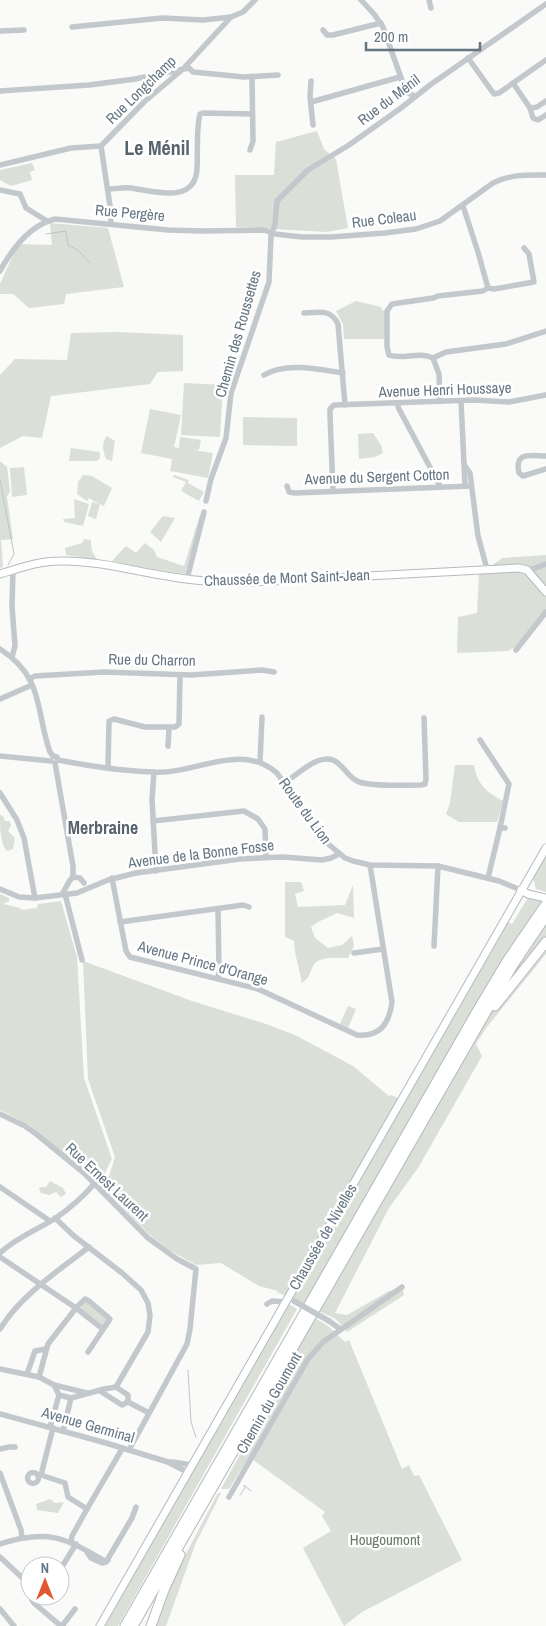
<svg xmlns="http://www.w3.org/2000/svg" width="546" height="1626" font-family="'Archivo Narrow',sans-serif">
  <rect width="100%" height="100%" fill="#fafaf8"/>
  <!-- green -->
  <g fill="#dadfd7">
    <polygon points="317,131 324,149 336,159 348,228 327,232 236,227 235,175 274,175 276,142"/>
    <polygon points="32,163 35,170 30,172 32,180 11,186 0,180 0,170"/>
    <polygon points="50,223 108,228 124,287 66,294 64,304 29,308 13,294 0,294 0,284 18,244 52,245"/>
    <polygon points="356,301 381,307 382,310 385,311 385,339 344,339 343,324 336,311"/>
    <polygon points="118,332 183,335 183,371 158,372 150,384 51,396 42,438 23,436 0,448 0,375 15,359 67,360 71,333"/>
    <polygon points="184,383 223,385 220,437 181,435"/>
    <polygon points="150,409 181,415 174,447 179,448 180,437 201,440 199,450 193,450 213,453 208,478 170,471 172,459 141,453"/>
    <polygon points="243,417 297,418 297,446 243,445"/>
    <polygon points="373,433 381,445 383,453 375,457 359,459 358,434"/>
    <path d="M107,436L115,441L112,461L106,459C103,452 101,442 107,436Z"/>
    <polygon points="71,448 100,452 100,458 97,461 69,461"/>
    <polygon points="0,461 7,467 10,491 7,497 13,539 1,540 3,567 0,568"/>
    <polygon points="24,467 27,495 12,497 10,468"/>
    <polygon points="83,475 92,476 112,488 104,506 100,504 96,519 88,516 92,502 99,504 89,498 87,501 77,494 78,482"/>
    <polygon points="174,475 189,480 188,483 204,492 199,501 181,491 186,482 173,477"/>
    <polygon points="74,499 89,504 83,526 64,522 63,519 75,518"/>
    <polygon points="200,515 202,517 185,574 111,562 126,546 136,553 145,543 154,550 157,557 184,566"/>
    <polygon points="163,516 175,518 161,542 150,532"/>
    <path d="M84,539L91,540C91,549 92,553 98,560L66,555L65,548L82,543Z"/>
    <polygon points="546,555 546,609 518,646 507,651 457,653 458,617 477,613 479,575 502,558"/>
    <path d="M455,765H474C477,785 487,792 503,801L497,822H459L446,814L450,803Z"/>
    <path d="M0,815L3,816L5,821H10L11,825L8,831L15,838L13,849L7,851C0,844 0,827 0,815Z"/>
    <polygon points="546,855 546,892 536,889 533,878"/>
    <path d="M285,882H301L304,891L295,894L298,907L345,905L353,885L354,918L337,913L318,922L311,927L315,938L328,948L342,945L352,936L354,946L348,958C338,958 323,956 315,963C309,970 313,975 302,983L295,952L294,941L285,937Z"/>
    <polygon points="0,894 9,898 9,901 3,904 20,908 21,910 37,908 38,904 61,901 77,957 84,1078 112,1159 99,1184 31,1126 0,1110"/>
    <polygon points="529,896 546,900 546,954 487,1027 476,1044 482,1056 418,1168 389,1208 335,1313 347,1315 389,1291 403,1290 404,1295 347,1332 336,1319 277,1292 278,1291 259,1286 221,1263 196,1265 171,1251 151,1236 105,1190 115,1157 88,1079 83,961 192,1001 266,1024 295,1035 353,1066 389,1096 391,1095 402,1100 506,921 512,924"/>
    <polygon points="348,1006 356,1009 348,1028 340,1024"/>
    <polygon points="50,1181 63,1188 66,1194 61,1197 56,1192 49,1195 41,1193 39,1189 40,1187 46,1187"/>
    <polygon points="87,1302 106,1317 107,1322 103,1325 81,1309 83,1303"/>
    <polygon points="287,1303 297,1309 118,1626 103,1626"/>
    <polygon points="315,1318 328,1326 345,1342 349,1340 402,1469 409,1465 414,1476 419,1475 462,1560 362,1612 344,1626 303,1548 331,1531 322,1516 325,1512 249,1457 229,1489 221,1489"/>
    <polygon points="218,1493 221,1493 195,1545 166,1626 155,1626 170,1584"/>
    <polygon points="50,1499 55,1503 64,1502 58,1513 37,1510 36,1504"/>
  </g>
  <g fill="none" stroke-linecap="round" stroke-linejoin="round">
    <!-- stream -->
    <g stroke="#bbc7cb" stroke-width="1">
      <polyline points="46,234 66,231 68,245 79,251 90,263"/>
      <polyline points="0,480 14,554 8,565"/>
      <polyline points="188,1370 191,1422 196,1437"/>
      <polyline points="240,1495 245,1488 244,1485 251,1491"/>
    </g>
    <defs>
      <g id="major">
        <path d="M0,574C20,568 39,561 60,561C96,560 137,572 173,577C200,582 227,582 254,582L519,568L527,570L546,592"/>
        <polyline points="521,890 528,894 546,898"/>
        <polyline points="100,1626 546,848"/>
      </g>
      <g id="highway">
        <polyline points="495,1006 546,942"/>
        <polyline points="125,1626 476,1013 507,961 546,904"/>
        <polyline points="133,1626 513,965 546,916"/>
        <polyline points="151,1626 164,1590 180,1555"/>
      </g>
    </defs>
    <!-- major casing -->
    <use href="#major" stroke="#b5babe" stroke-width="9"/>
    <!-- highway casing -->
    <use href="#highway" stroke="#b4b9bd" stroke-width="11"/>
    <!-- minor -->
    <g stroke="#c3c8cc" stroke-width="5.5">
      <polyline points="361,0 374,14 383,27 405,89 407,93 416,96"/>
      <polyline points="429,0 431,8"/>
      <polyline points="72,27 162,18 203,20 231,17"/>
      <polyline points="323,30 327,35 333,35 381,23"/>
      <polyline points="0,31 24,30"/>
      <polyline points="468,58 494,94 499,93 546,60"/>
      <polyline points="311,81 310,97 313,125"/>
      <polyline points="513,83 530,108 533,118 538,120 546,115"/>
      <polyline points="0,91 89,85 135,79 189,68 193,72 244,77 278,75"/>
      <polyline points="311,102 400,77"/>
      <polyline points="530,108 537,107 546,101"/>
      <polyline points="101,146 144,102 183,69 231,17 243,12 255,0"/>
      <polyline points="101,146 110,206 111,224"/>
      <polyline points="250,150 253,141 252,77"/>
      <polyline points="0,165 71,148 101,146"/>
      <path d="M108,189C115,189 124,187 131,188C153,191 196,205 197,168C198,153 196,129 200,114L203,113L252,114"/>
      <polyline points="0,190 20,194 26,208 47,221"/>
      <path d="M0,271C12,249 30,225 55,219L168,230L201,231L264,230L275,234L302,237H331L385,233L416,229L440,221L493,183C511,174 527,175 546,175"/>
      <polyline points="488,288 494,289 534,282 529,254 524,248"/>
      <path d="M304,313C320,313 330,308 338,324L345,405"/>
      <polyline points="433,358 446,352 506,344 546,331"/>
      <path d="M264,375C286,362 318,369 343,373"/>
      <path d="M440,401L439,374L433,358C419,351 403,360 389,355L387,347V311L392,304L433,298L438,296L483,291L488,288L478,252L463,206"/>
      <polyline points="461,401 465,485"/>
      <polyline points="397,403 399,409 440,486"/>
      <path d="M546,456C531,456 514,451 519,473L523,476L546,469"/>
      <polyline points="465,466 470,473 478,536 487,569"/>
      <polyline points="287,486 289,492 295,493 471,486"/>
      <polyline points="333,491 330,415 330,409 334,405 474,400 509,402 546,395"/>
      <polyline points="206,501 211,479 226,438 231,393 269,282 271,236 275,224 277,201 308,170 349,145 401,108 430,85 546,4"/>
      <polyline points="527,570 533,569 546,564"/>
      <polyline points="187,579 204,512"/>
      <path d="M0,649C45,678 35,710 50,752L53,756L57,757L58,760C89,766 121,771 153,772C195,775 240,741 277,773L327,843L345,858L353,861L370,865L438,866L499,881L521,890"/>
      <polyline points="516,650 546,612"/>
      <polyline points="12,657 15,646 12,606 13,570"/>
      <polyline points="29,679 35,676 104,672 191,675 262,670 274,672"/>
      <polyline points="0,699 32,685"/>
      <polyline points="480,740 509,784 500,828"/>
      <polyline points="168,746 169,728"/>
      <polyline points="0,756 51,761"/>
      <polyline points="260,762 262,717"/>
      <polyline points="55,763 73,866 73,877"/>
      <polyline points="108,767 109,721 114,719 145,727 175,727 179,724 180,675"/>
      <polyline points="154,772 152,799 156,871"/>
      <path d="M285,783C298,774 323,748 339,764C346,770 349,778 359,782C376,787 403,785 421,785L425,784L426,779L424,718"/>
      <polyline points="0,793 17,820 24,838 35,898"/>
      <polyline points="153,821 244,811 258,819 265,829 266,857"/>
      <polyline points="73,877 80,878 84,883"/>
      <path d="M112,878L126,951L130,957L258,989L357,1035C380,1037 389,1024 392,1002L370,865"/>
      <polyline points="488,878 500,828 505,828"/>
      <polyline points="0,889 19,897 35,898 77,893 108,880 136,873 240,859 283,857 322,860 331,858 339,854"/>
      <path d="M62,894C66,889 68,881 73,877"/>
      <polyline points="65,894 82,960"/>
      <polyline points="218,909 219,971 218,978"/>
      <polyline points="120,922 243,905 249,907"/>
      <polyline points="434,946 438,866"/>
      <polyline points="354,953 383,949"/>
      <polyline points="0,1114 25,1126 35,1133 84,1173 148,1238 177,1259 196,1269 190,1329 187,1344 129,1450"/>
      <polyline points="0,1187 50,1221"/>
      <polyline points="55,1218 74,1236 122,1273 141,1290 148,1303 150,1315 148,1332 116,1387"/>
      <path d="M0,1253C17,1237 37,1230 56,1218C70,1208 83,1197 94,1184"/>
      <polyline points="0,1257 76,1308 103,1329"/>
      <polyline points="267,1304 272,1301 286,1302"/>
      <polyline points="329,1321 340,1329"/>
      <path d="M0,1329C21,1295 58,1271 89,1247"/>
      <polyline points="0,1369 39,1377 54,1385 87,1393"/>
      <polyline points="27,1374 35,1351 46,1349"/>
      <polyline points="39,1377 48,1344 76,1308 85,1299 89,1301 110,1319 88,1352"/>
      <polyline points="54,1385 59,1395 71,1398 104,1389 116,1387 128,1395 128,1402"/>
      <polyline points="100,1391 122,1405 128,1402"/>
      <polyline points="128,1402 149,1413"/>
      <polyline points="0,1414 106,1443 168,1462 187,1472"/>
      <polyline points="50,1427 59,1395"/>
      <polyline points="63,1431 71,1398"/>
      <polyline points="0,1449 9,1447 15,1447"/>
      <polyline points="168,1462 173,1462 192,1465"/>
      <circle cx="33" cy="1478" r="5.5"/>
      <polyline points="0,1473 21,1530 22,1537"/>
      <polyline points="41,1475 53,1428"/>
      <polyline points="38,1476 41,1475 65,1483 68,1497 87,1509"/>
      <polyline points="229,1497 308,1359 323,1342 402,1287"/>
      <polyline points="71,1542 72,1536 87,1509 122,1449"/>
      <path d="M0,1544C47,1529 64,1537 105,1561L108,1560"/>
      <polyline points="87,1552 91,1558 102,1563 106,1562 132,1518 136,1507"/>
      <polyline points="0,1557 30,1585"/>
      <polyline points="60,1570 76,1544"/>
      <polyline points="33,1596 32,1600 35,1604 61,1626"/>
      <polyline points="0,1609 14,1626"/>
      <polyline points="62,1626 75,1609"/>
    </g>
    <!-- major -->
    <use href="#major" stroke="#fff" stroke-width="7"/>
    <!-- highway -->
    <use href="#highway" stroke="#fff" stroke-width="9"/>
    <!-- minor-bridge -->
    <polyline stroke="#c3c8cc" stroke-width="5.5" points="294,1301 329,1321"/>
  </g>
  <g text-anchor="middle" stroke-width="5" stroke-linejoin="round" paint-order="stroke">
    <!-- street labels -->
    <g font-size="15" fill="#657683" stroke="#fff">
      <text transform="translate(141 90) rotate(-44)" y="5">Rue Longchamp</text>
      <text transform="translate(389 100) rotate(-37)" y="5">Rue du Ménil</text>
      <text transform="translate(130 213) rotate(5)" y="5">Rue Pergère</text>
      <text transform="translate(384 219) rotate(-7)" y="5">Rue Coleau</text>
      <text transform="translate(238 334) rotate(-74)" y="5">Chemin des Roussettes</text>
      <text transform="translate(445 390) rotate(-2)" y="5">Avenue Henri Houssaye</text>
      <text transform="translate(377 477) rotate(-2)" y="5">Avenue du Sergent Cotton</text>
      <text transform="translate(287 578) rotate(-2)" y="5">Chaussée de Mont Saint-Jean</text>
      <text transform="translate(152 660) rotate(1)" y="5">Rue du Charron</text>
      <text transform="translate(305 811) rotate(54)" y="5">Route du Lion</text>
      <text transform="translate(201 854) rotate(-7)" y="5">Avenue de la Bonne Fosse</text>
      <text transform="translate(203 963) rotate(15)" y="5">Avenue Prince d'Orange</text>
      <text transform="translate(107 1182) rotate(43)" y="5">Rue Ernest Laurent</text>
      <text transform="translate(323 1237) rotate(-60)" y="5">Chaussée de Nivelles</text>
      <text transform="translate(269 1403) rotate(-60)" y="5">Chemin du Goumont</text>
      <text transform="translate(88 1425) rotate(16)" y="5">Avenue Germinal</text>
    </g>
    <!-- park labels -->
    <g font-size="15" fill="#687a64" stroke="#fff">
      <text x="385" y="1545">Hougoumont</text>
    </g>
    <!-- quarter labels -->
    <g font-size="18" font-weight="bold" fill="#57646e" stroke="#fff">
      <text x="103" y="834">Merbraine</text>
    </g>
    <!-- district labels -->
    <g font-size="20" font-weight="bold" fill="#57646e" stroke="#fff">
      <text x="157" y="155">Le Ménil</text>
    </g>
  </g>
  <!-- north arrow -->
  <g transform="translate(45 1581)"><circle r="24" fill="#ffffff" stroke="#c1c8cd"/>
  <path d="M0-4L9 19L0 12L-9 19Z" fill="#e4572e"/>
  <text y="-8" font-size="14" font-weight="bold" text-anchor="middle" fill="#657683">N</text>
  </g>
  <!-- scale -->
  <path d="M366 42v8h114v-8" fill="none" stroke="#657683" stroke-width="2.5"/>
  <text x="374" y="42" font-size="15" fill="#657683" stroke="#ffffff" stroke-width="4" paint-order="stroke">200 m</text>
</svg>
